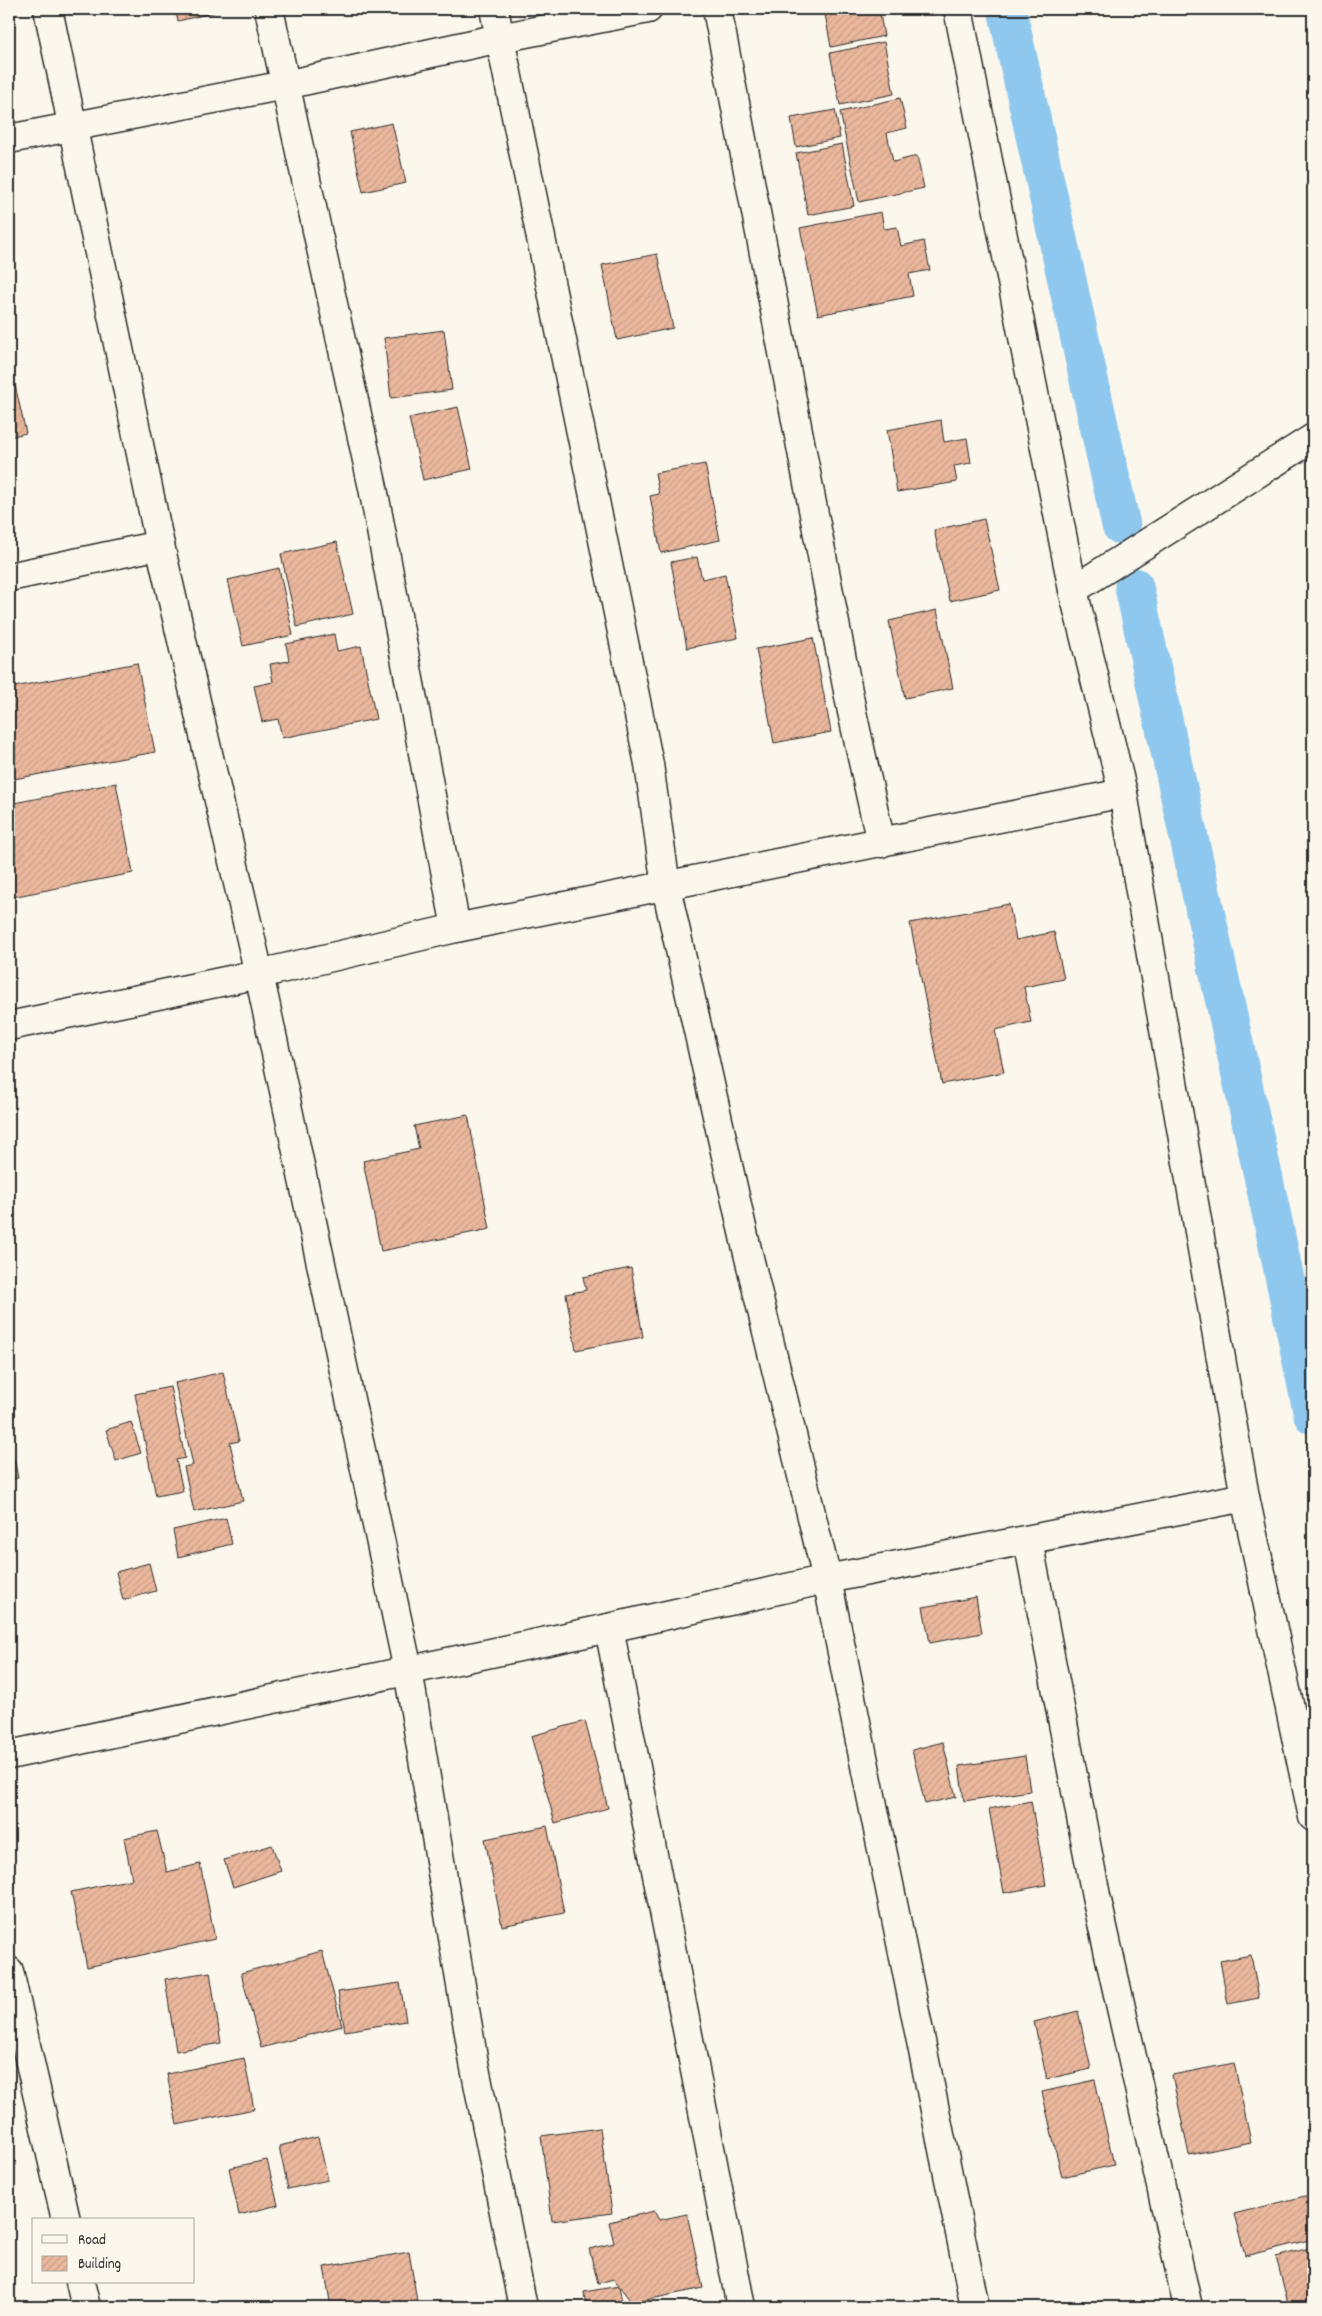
<svg xmlns="http://www.w3.org/2000/svg" width="1322" height="2316" font-family="Dekko,sans-serif">
  <defs>
    <pattern id="building-hatch" width="6" height="6" patternUnits="userSpaceOnUse" patternTransform="scale(1.25)"><rect width="6" height="6" fill="#ebb89d"/><path d="M-1 1l2-2M0 6l6-6M5 7l2-2" fill="none" stroke="#ca9e87"/></pattern>
  </defs>
  <rect width="100%" height="100%" fill="#fbf7ec"/>
  <filter id="ink" filterUnits="userSpaceOnUse"><feTurbulence type="fractalNoise" baseFrequency=".02" numOctaves="2"/><feDisplacementMap in="SourceGraphic" scale="10" xChannelSelector="R" yChannelSelector="G"/><feConvolveMatrix kernelMatrix="1 2 1 2 8 2 1 2 1" color-interpolation-filters="sRGB"/></filter>
  <g filter="url(#ink)">
    <g fill="none" stroke-linecap="round" stroke-linejoin="round">
      <!-- canal -->
      <g stroke="#8fc8ee" stroke-width="39">
        <polyline points="1007,9 1121,525"/>
        <polyline points="1134,587 1271,1212 1313,1415"/>
      </g>
    </g>
    <!-- building -->
    <g fill="url(#building-hatch)" stroke="#2b2b2b">
      <polygon points="175,9 228,9 178,21"/>
      <polygon points="850,9 879,9 884,36 831,47 825,14"/>
      <polygon points="884,42 894,94 840,105 830,53"/>
      <polygon points="900,98 907,128 887,133 893,162 917,156 924,188 859,202 840,112"/>
      <polygon points="835,110 840,138 796,147 791,118"/>
      <polygon points="392,123 406,183 363,192 350,132"/>
      <polygon points="842,144 854,206 808,215 796,153"/>
      <polygon points="881,212 884,229 897,227 901,246 924,241 930,270 909,274 913,296 818,315 800,228"/>
      <polygon points="657,254 673,328 617,340 602,265"/>
      <polygon points="444,330 452,390 391,398 384,338"/>
      <polygon points="9,359 26,433 9,437"/>
      <polygon points="458,407 472,469 423,480 409,418"/>
      <polygon points="941,420 944,442 967,438 971,463 954,466 957,482 897,492 887,430"/>
      <polygon points="705,464 720,540 661,553 650,496 659,494 655,473"/>
      <polygon points="984,519 1000,590 950,601 934,530"/>
      <polygon points="337,542 353,614 297,627 281,554"/>
      <polygon points="697,557 702,579 725,574 738,638 687,648 671,562"/>
      <polygon points="279,568 293,635 243,646 228,580"/>
      <polygon points="937,610 953,688 905,698 889,621"/>
      <polygon points="334,634 337,651 361,646 376,719 282,738 278,719 262,722 254,686 273,682 270,664 289,661 286,644"/>
      <polygon points="813,638 831,732 774,743 756,649"/>
      <polygon points="137,663 155,752 9,780 9,688"/>
      <polygon points="116,783 133,873 12,897 9,883 9,804"/>
      <polygon points="1009,904 1016,940 1054,932 1064,979 1024,987 1031,1022 995,1030 1004,1072 942,1084 910,923"/>
      <polygon points="468,1115 490,1229 381,1251 363,1161 419,1149 414,1126"/>
      <polygon points="631,1268 643,1337 576,1350 566,1294 586,1290 583,1277"/>
      <polygon points="223,1372 239,1441 230,1443 243,1501 194,1512 184,1467 193,1465 175,1383"/>
      <polygon points="170,1387 185,1458 176,1460 183,1491 156,1496 135,1394"/>
      <polygon points="131,1422 141,1453 116,1461 106,1430"/>
      <polygon points="9,1433 18,1478 9,1480"/>
      <polygon points="226,1518 232,1544 178,1557 173,1530"/>
      <polygon points="149,1563 156,1591 123,1600 116,1572"/>
      <polygon points="976,1597 982,1633 930,1643 923,1607"/>
      <polygon points="585,1721 608,1808 555,1823 531,1736"/>
      <polygon points="943,1742 956,1797 925,1804 912,1750"/>
      <polygon points="1025,1756 1030,1791 964,1801 959,1766"/>
      <polygon points="1031,1801 1046,1885 1004,1893 989,1809"/>
      <polygon points="547,1826 564,1913 502,1926 485,1839"/>
      <polygon points="157,1831 167,1872 200,1864 215,1939 87,1967 71,1892 132,1879 124,1838"/>
      <polygon points="272,1845 281,1871 233,1887 224,1860"/>
      <polygon points="322,1951 342,2026 261,2048 241,1973"/>
      <polygon points="1251,1955 1259,1998 1228,2004 1220,1961"/>
      <polygon points="210,1972 221,2043 176,2051 165,1979"/>
      <polygon points="400,1983 406,2021 345,2031 338,1992"/>
      <polygon points="1078,2011 1091,2069 1047,2079 1034,2022"/>
      <polygon points="244,2058 254,2109 177,2125 167,2074"/>
      <polygon points="1234,2063 1251,2142 1189,2155 1172,2075"/>
      <polygon points="1095,2080 1114,2165 1062,2177 1042,2092"/>
      <polygon points="600,2128 612,2213 552,2221 541,2136"/>
      <polygon points="318,2137 328,2180 288,2189 279,2146"/>
      <polygon points="267,2160 278,2205 239,2215 229,2168"/>
      <polygon points="1313,2194 1313,2239 1245,2256 1234,2214"/>
      <polygon points="654,2211 659,2220 687,2214 703,2288 632,2303 614,2279 598,2283 589,2249 614,2243 609,2222"/>
      <polygon points="1313,2247 1313,2307 1289,2307 1276,2257"/>
      <polygon points="409,2252 418,2307 331,2307 324,2267"/>
      <polygon points="619,2286 623,2307 586,2307 584,2292"/>
    </g>
    <g fill="none" stroke-linecap="round" stroke-linejoin="round">
      <defs>
        <g id="street">
          <polyline points="48,9 160,545 259,974 408,1670 474,2063 523,2307"/>
          <polyline points="269,9 373,488 456,928"/>
          <polyline points="494,9 649,764 666,887 745,1241 827,1579 975,2307"/>
          <polyline points="717,9 852,712 881,843"/>
          <polyline points="958,9 1073,590 1123,793 1245,1497 1313,1817"/>
          <polyline points="9,139 285,85 500,38 648,9"/>
          <polyline points="9,577 160,545"/>
          <polyline points="1073,590 1313,438"/>
          <polyline points="9,1026 259,974 456,928 1123,793"/>
          <polyline points="1028,1540 1096,1896 1188,2307"/>
          <polyline points="609,1628 741,2307"/>
          <polyline points="9,1755 609,1628 827,1579 1245,1497"/>
          <polyline points="9,1971 66,2220"/>
          <polyline points="80,2282 86,2307"/>
        </g>
      </defs>
      <!-- street casing -->
      <use href="#street" stroke="#2b2b2b" stroke-width="31"/>
      <!-- street -->
      <use href="#street" stroke="#fbf7ec" stroke-width="28"/>
    </g>
  </g>
  <!-- margin -->
  <rect width="1322" height="2316" fill="none" stroke="#fbf7ec" stroke-width="30"/>
  <rect x="15" y="15" width="1292" height="2286" fill="none" stroke="#2b2b2b" stroke-width="2" filter="url(#ink)"/>
  <!-- legend -->
  <rect x="32" y="2218" width="162" height="65" fill="#fbf7ec" stroke="#a8a59f"/>
  <rect x="42" y="2235" width="25" height="8" fill="#fbf7ec" stroke="#a8a59f"/>
  <text x="78" y="2244" font-size="15" fill="#2b2b2b">Road</text>
  <rect x="42" y="2256" width="25" height="15" fill="url(#building-hatch)" stroke="#a8a59f"/>
  <text x="78" y="2268" font-size="15" fill="#2b2b2b">Building</text>
</svg>
